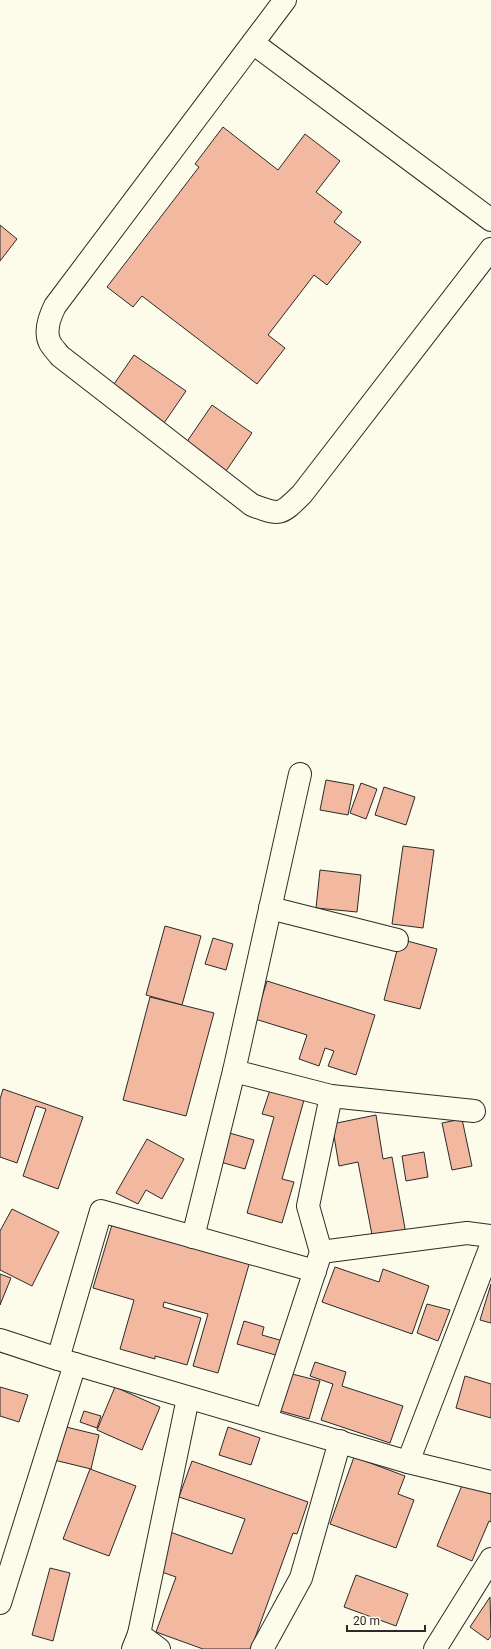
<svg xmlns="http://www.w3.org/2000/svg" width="491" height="1649" font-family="Roboto,sans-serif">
  <rect width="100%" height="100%" fill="#fdfbea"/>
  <!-- building -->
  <g fill="#f2b8a0" stroke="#2b2b2b">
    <polygon points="223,127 278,170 305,134 340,161 316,192 342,212 334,222 361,242 327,285 314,275 268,335 285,348 257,384 142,296 133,307 107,287 199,167 195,164"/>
    <polygon points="0,225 17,239 0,261"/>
    <polygon points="134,355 186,391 164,423 112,387"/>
    <polygon points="212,405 252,433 226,471 186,443"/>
    <polygon points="326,780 354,785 348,815 320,810"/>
    <polygon points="361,783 377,789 366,819 350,813"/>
    <polygon points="384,787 415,797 406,825 375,815"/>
    <polygon points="403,846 434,850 423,928 392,924"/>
    <polygon points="320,870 361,875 357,912 316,908"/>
    <polygon points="165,926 201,936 182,1005 146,995"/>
    <polygon points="213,938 233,944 226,970 205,964"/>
    <polygon points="400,939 437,949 420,1009 384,1000"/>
    <polygon points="267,981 375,1015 356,1075 328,1066 334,1051 325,1048 319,1066 299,1059 307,1035 255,1019"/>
    <polygon points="150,997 214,1013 186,1116 123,1100"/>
    <polygon points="3,1089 83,1117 58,1189 23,1176 46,1109 36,1106 17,1163 0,1157 0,1099"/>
    <polygon points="270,1090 304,1100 282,1179 294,1182 282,1223 247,1213 274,1117 262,1114"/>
    <polygon points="376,1115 383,1159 392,1157 406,1234 373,1240 358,1162 339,1166 332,1124"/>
    <polygon points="462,1119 472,1166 452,1170 442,1123"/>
    <polygon points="226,1132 254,1140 245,1169 217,1161"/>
    <polygon points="147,1139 184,1159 162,1199 146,1190 138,1204 116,1193"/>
    <polygon points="424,1152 428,1177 406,1181 402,1156"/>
    <polygon points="12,1209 59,1232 32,1286 0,1270 0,1231"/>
    <polygon points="114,1218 250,1261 218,1373 193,1366 208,1314 164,1302 163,1307 201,1318 187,1365 155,1356 155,1359 120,1349 134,1300 93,1288"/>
    <polygon points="335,1267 379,1282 383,1269 429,1286 412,1334 322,1302"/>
    <polygon points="0,1274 11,1278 0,1305"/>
    <polygon points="491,1284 491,1323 480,1320"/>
    <polygon points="427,1304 450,1310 438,1341 417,1333"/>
    <polygon points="244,1321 264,1327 262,1335 283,1341 279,1356 237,1344"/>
    <polygon points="315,1362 346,1372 342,1386 403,1406 390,1443 321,1420 333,1384 310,1376"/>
    <polygon points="288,1373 320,1381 309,1419 277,1410"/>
    <polygon points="465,1376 491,1384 491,1418 456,1408"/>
    <polygon points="0,1387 28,1395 19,1422 0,1416"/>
    <polygon points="115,1387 160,1407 142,1450 97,1430"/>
    <polygon points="84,1411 101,1416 97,1428 80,1422"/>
    <polygon points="58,1425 99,1435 91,1469 50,1459"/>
    <polygon points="228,1427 260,1438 251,1465 219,1455"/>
    <polygon points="354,1457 405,1476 398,1494 414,1500 396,1548 330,1524"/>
    <polygon points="192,1461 308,1502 297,1534 293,1533 251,1649 203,1649 156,1632 176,1577 156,1570 170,1532 232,1554 245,1519 179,1497"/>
    <polygon points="90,1469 136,1486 109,1556 63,1539"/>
    <polygon points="463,1483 491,1494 491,1522 489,1521 472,1561 437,1546"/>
    <polygon points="50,1568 70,1573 53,1641 32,1635"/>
    <polygon points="356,1575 408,1594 396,1626 344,1607"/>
    <polygon points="490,1597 491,1636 488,1640 470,1627"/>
  </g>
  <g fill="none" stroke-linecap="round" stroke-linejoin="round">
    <defs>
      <g id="minor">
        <path d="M285,0L55,306C50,316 44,331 50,343C52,347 57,352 60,356L252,505C280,516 281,515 302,494L491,249"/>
        <polyline points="253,43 491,220"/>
        <polyline points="300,774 234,1071 331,1096 474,1111"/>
        <polyline points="270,908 397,940"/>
        <polyline points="193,1237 234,1071"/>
        <polyline points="321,1252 467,1233 491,1236"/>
        <polyline points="0,1340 58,1359 408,1462 491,1482"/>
        <polyline points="58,1359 101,1211 315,1271"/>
        <polyline points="266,1420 321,1252 308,1206 331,1096"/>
        <polyline points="408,1462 491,1246"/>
        <polyline points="0,1603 75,1364"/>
        <polyline points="139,1634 159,1649"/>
        <polyline points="133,1649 139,1634 188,1398"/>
        <polyline points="262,1649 301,1578 340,1441"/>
        <polyline points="435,1649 491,1559"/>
      </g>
    </defs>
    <!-- minor casing -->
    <use href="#minor" stroke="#2b2b2b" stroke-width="24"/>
    <!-- minor -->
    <use href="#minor" stroke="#fdfbea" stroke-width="22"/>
  </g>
  <!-- scale -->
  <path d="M347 1625v6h78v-6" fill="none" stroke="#2b2b2b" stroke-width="2"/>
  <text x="353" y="1625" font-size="12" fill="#2b2b2b" stroke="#fdfbea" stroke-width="3" paint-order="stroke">20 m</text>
</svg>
